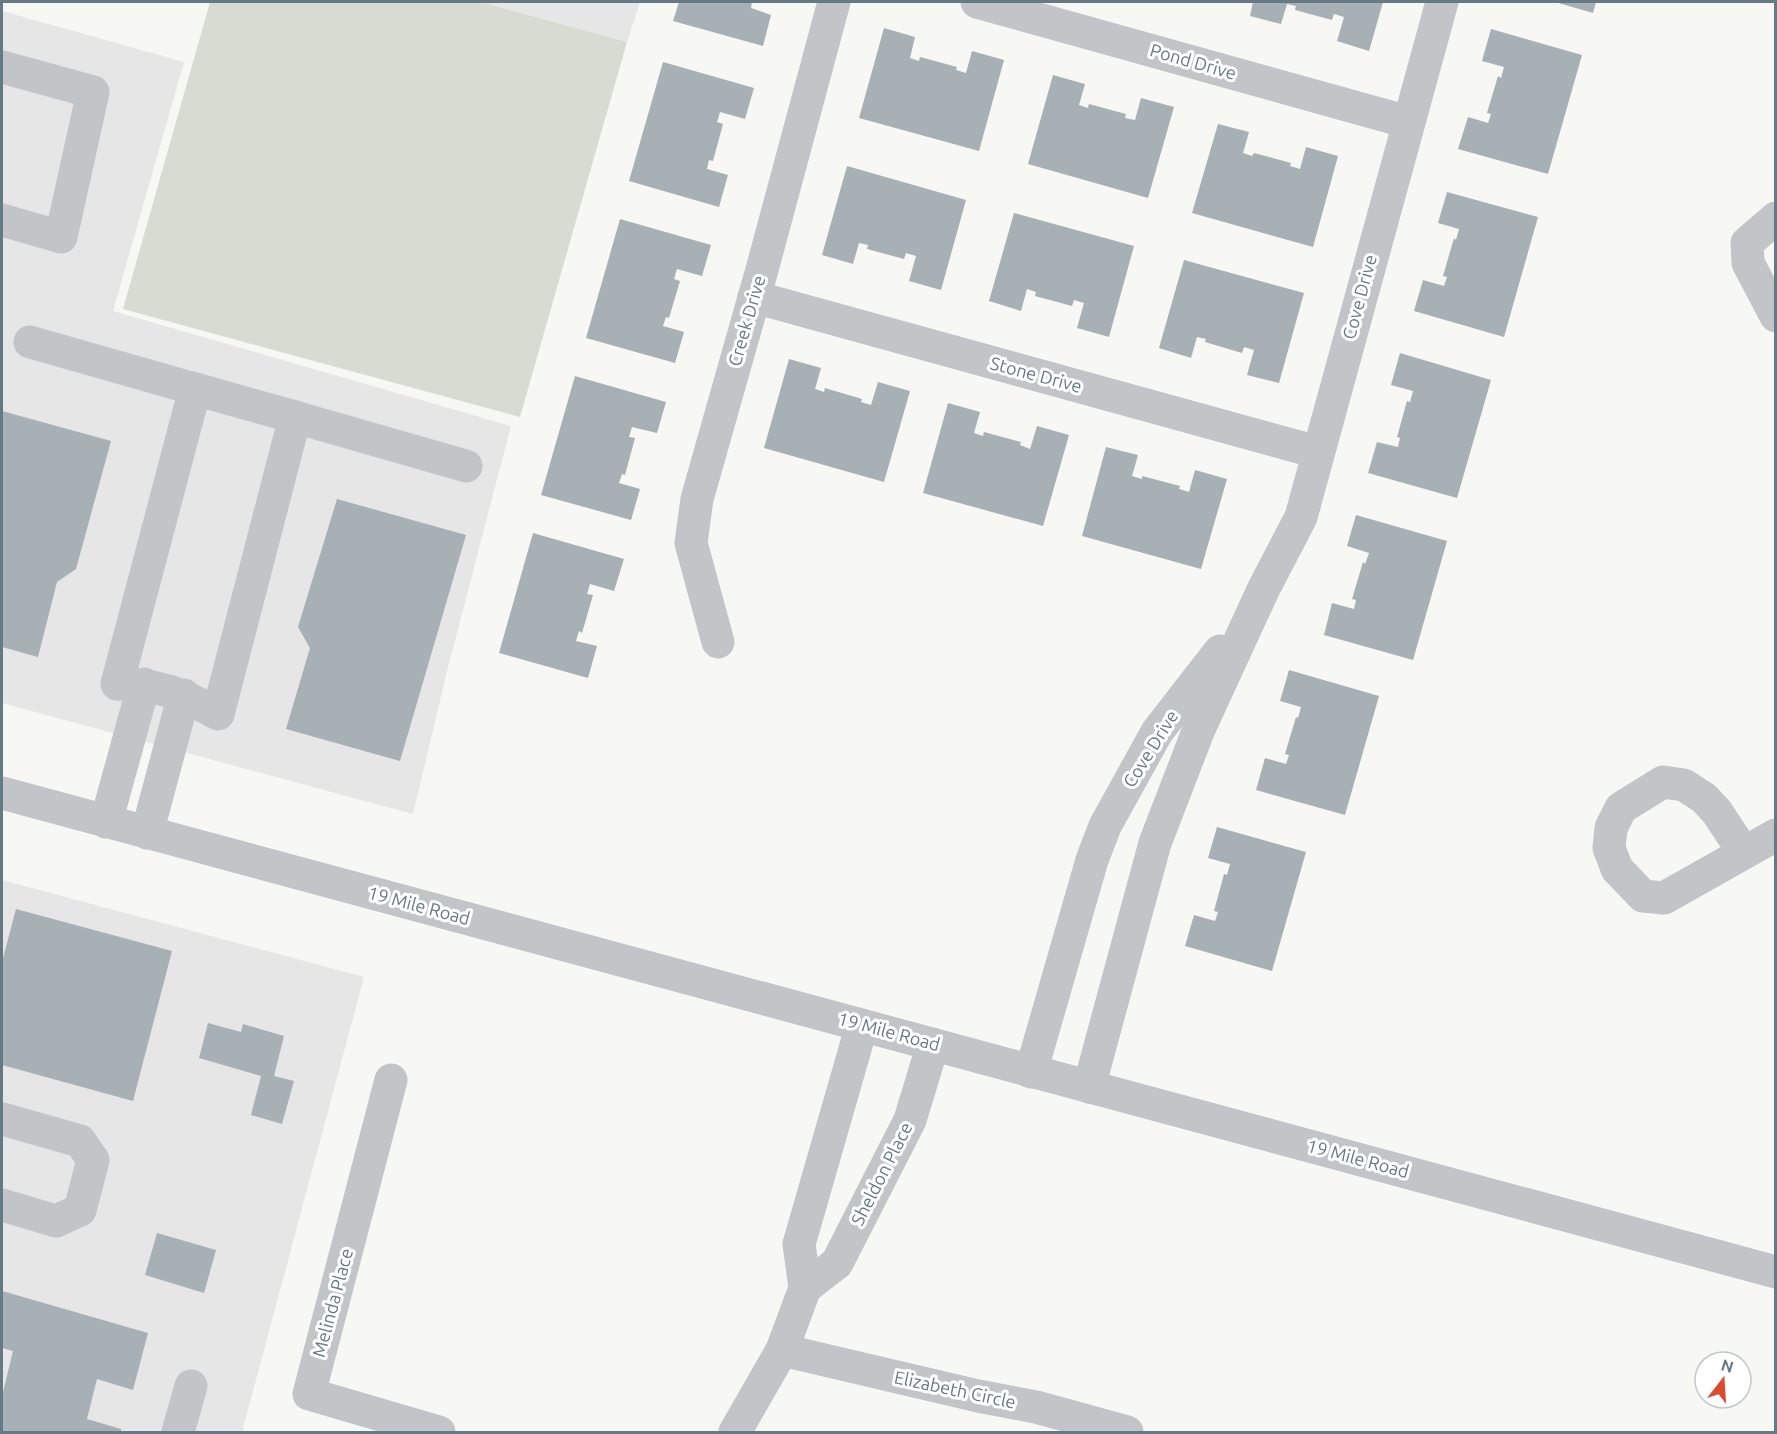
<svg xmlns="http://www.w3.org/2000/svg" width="1777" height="1434" font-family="Ubuntu,sans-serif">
  <rect width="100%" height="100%" fill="#f7f7f4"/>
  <!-- built -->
  <g fill="#e5e6e5">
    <polygon points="481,2 640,2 627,42"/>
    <polygon points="2,11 184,62 113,311 511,426 447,671 413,814 2,703"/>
    <polygon points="2,880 364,977 242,1432 2,1432"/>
  </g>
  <!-- green -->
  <polygon fill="#d7dcd3" points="210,2 481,2 627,42 520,417 123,309"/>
  <!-- building -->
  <g fill="#a7b0b5">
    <polygon points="679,2 752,2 751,8 771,15 763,46 673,21"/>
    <polygon points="1253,2 1383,2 1369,51 1337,41 1344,17 1334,14 1332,20 1295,10 1296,6 1287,4 1281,24 1250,16"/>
    <polygon points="1555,2 1596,2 1593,13"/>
    <polygon points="884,28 915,37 910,58 919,61 920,57 957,67 956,70 966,73 972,51 1004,60 979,151 859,118"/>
    <polygon points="1491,29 1582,55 1548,174 1458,149 1468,117 1488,123 1491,114 1487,113 1498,76 1501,78 1504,67 1482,61"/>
    <polygon points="663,62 754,88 745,119 720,112 717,122 723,124 713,161 709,160 707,169 728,175 719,207 629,181"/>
    <polygon points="1053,75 1085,84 1079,105 1088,108 1089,104 1126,114 1125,118 1135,120 1141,98 1174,107 1148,198 1028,164"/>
    <polygon points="1218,124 1249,132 1243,153 1252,156 1254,153 1291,163 1290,166 1300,169 1306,147 1338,156 1313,247 1192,213"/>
    <polygon points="847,166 966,200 941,290 909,281 916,256 906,253 904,259 867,249 868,245 859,243 853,264 822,255"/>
    <polygon points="1447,192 1538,217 1504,337 1414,311 1423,280 1444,286 1447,277 1443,276 1454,238 1456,240 1459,229 1438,223"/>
    <polygon points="1014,213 1134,246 1109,337 1077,328 1084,303 1074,300 1072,306 1035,296 1036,292 1027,289 1021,311 989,301"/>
    <polygon points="620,219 711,245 702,276 677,269 674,279 680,281 669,318 666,317 663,326 684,332 675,363 586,338"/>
    <polygon points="1184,260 1304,293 1279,383 1247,375 1254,350 1244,347 1242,353 1205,342 1206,339 1197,337 1191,358 1159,348"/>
    <polygon points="1400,353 1491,380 1457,498 1368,473 1377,442 1398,447 1400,438 1397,437 1407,401 1410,402 1413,391 1391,385"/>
    <polygon points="789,359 821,368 815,389 824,392 825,388 862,399 861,402 871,405 878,382 910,391 884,482 764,448"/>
    <polygon points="575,376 666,402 657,433 632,427 629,437 635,438 625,475 622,474 619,483 640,489 631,520 541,495"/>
    <polygon points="948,403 980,412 974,433 983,436 984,432 1021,442 1020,445 1030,449 1037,426 1069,435 1043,526 923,493"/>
    <polygon points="2,411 111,441 76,569 57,582 38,657 2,647"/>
    <polygon points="1106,447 1138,455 1132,476 1142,479 1142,476 1180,486 1179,489 1189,492 1195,470 1227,479 1201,569 1082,536"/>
    <polygon points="337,499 466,535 400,761 286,729 310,648 298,627"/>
    <polygon points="1356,515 1447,541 1413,660 1324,635 1332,603 1354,609 1356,600 1352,599 1363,562 1365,564 1369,553 1347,546"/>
    <polygon points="533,533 624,559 614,591 590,584 587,594 593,595 582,633 579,631 576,641 597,646 588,678 499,653"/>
    <polygon points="1289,670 1379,696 1345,815 1256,790 1265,758 1286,764 1289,755 1285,754 1296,717 1298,718 1301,707 1280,701"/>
    <polygon points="1217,827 1306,852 1272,971 1185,946 1194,915 1215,921 1218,912 1214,911 1224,874 1227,875 1230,864 1208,858"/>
    <polygon points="16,909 172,951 133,1101 2,1065 2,962"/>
    <polygon points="208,1023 241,1032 243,1024 284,1036 274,1076 294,1081 282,1124 251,1115 261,1076 199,1058"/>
    <polygon points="157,1233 216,1250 204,1293 145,1275"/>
    <polygon points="2,1291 148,1333 133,1390 97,1379 87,1419 121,1429 121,1432 2,1432 2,1396 13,1351 2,1348"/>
  </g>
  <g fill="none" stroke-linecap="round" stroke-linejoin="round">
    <!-- minor -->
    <g stroke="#c1c5c8" stroke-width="33">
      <polyline points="977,2 1408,122"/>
      <polyline points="2,67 93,92 61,237 2,220"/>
      <polyline points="1776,218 1747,243 1748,263 1776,316"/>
      <polyline points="754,297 1317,452"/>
      <path d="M30,342L195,389L117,684C159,684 182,694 218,714L295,417L466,466"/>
      <polyline points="195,389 295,417"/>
      <polyline points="718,642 691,543 697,499 763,266 834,2"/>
      <polyline points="2,793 1776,1272"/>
      <polyline points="106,822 144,684"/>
      <polyline points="147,833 184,695"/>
      <polyline points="1744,853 1717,812 1704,798 1684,785 1663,782 1621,808 1611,828 1609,848 1617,869 1643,896 1664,898 1776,835"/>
      <polyline points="862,1025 799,1244 805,1288 837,1263 910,1120 933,1044"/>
      <polyline points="1031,1072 1092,860 1105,826 1157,732 1220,651"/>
      <polyline points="391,1080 309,1394 439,1432"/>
      <polyline points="1089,1087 1155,843 1199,729 1264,588 1301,517 1442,2"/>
      <polyline points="2,1119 80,1141 93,1160 80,1210 56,1221 2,1205"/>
      <polyline points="782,1350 978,1396 1036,1407 1127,1432"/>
      <polyline points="178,1432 191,1386"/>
      <polyline points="735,1432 782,1350 805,1288"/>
    </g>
  </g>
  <g text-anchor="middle" stroke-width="6" stroke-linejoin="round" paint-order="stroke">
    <!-- street labels -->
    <g font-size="18" fill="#677984" stroke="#fff">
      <text transform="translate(1193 62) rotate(16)" y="6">Pond Drive</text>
      <text transform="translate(1360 297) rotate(-75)" y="6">Cove Drive</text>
      <text transform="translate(747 321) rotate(-74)" y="6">Creek Drive</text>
      <text transform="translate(1036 375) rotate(15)" y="6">Stone Drive</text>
      <text transform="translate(1151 749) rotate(-58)" y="6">Cove Drive</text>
      <text transform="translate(419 906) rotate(15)" y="6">19 Mile Road</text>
      <text transform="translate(889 1032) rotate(15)" y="6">19 Mile Road</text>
      <text transform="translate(1358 1159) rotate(15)" y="6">19 Mile Road</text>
      <text transform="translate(882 1174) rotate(-63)" y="6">Sheldon Place</text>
      <text transform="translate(333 1303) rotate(-75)" y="6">Melinda Place</text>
      <text transform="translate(955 1390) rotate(12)" y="6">Elizabeth Circle</text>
    </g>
  </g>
  <!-- border -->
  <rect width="1777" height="1434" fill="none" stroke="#677984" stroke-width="6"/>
  <!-- north arrow -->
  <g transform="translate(1723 1380) rotate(17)"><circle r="28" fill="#ffffff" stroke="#c2c9ce" stroke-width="1.5"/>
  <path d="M0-4.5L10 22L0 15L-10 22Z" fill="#dc4b2f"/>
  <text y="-9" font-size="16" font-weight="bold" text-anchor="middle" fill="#677984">N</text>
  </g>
</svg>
